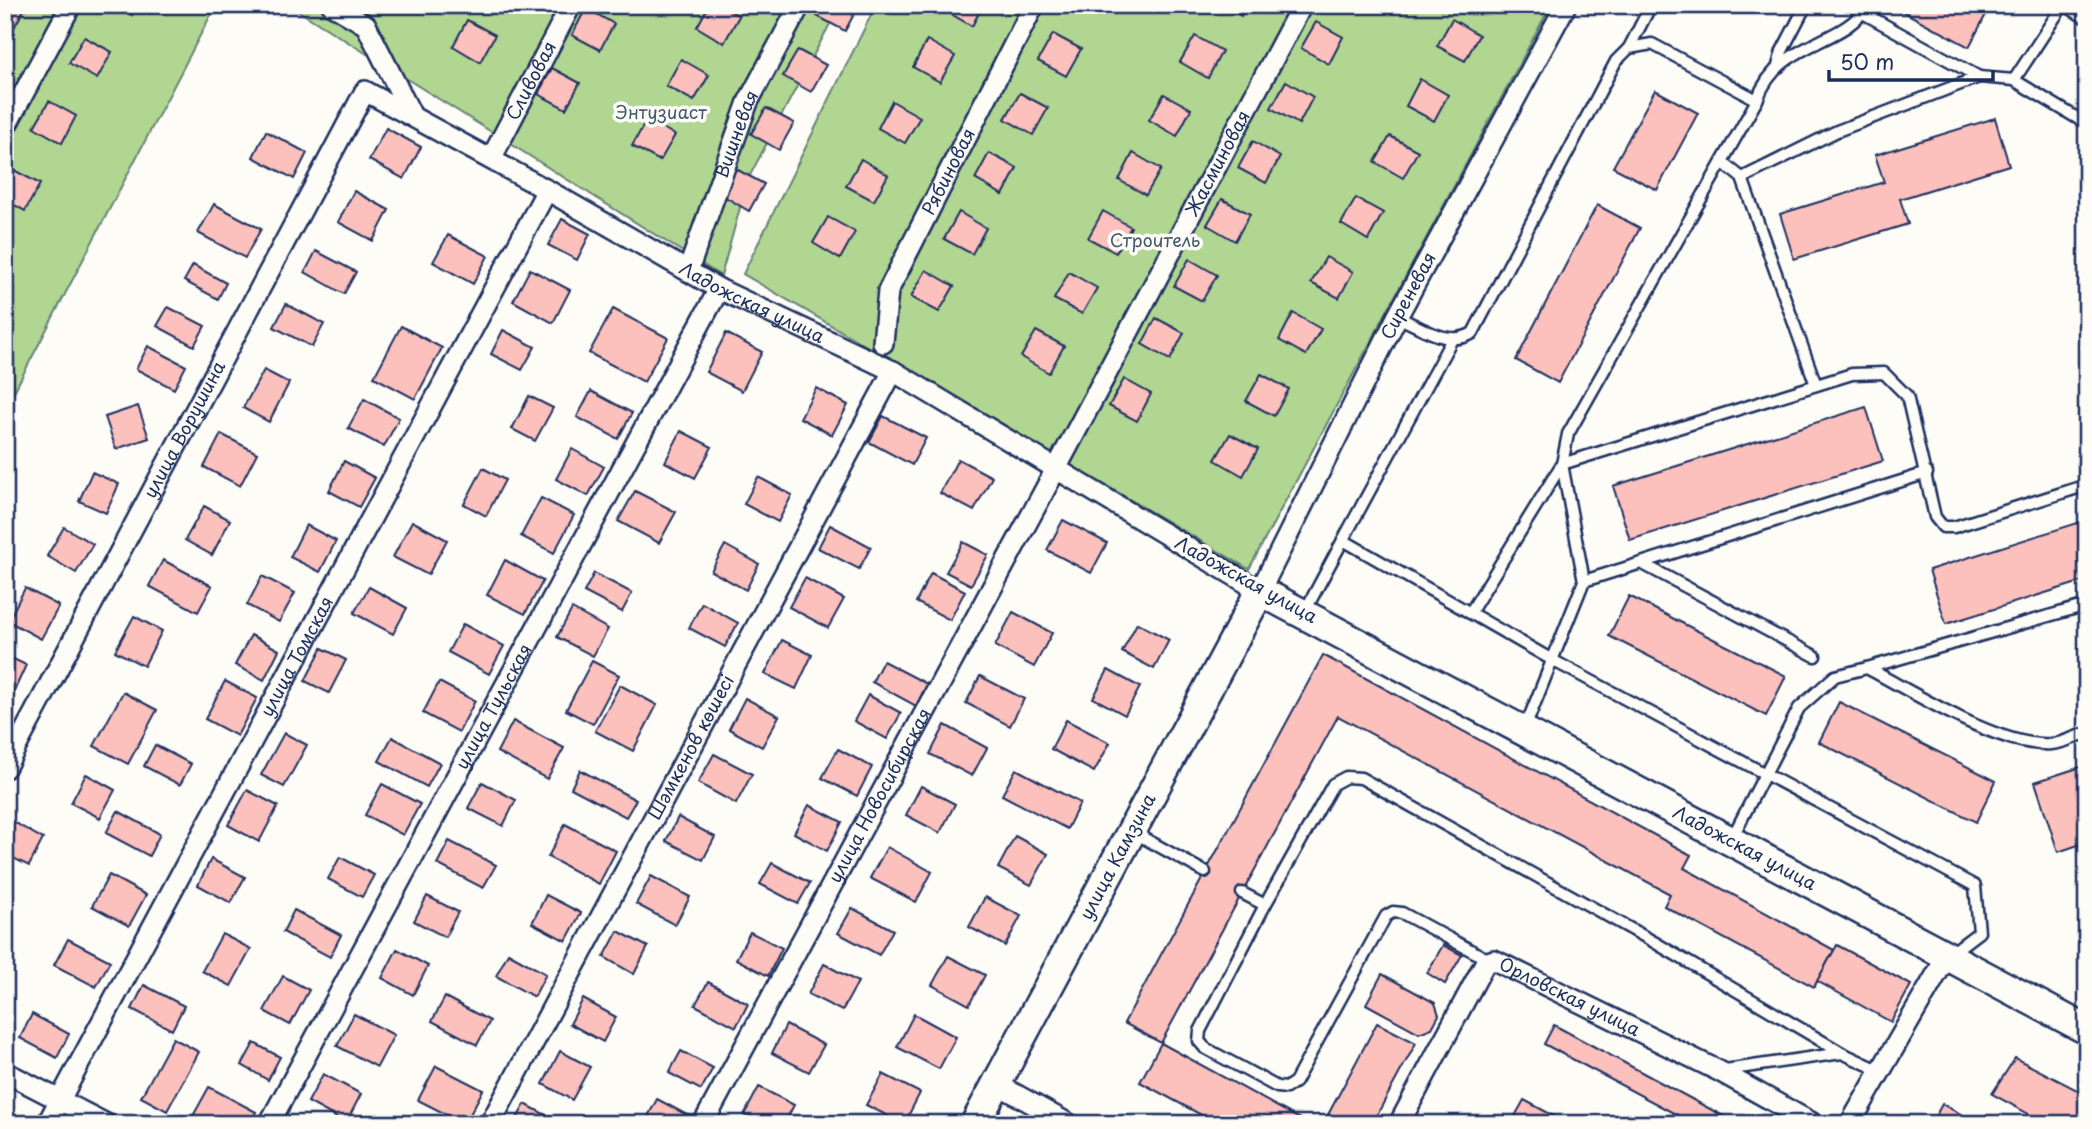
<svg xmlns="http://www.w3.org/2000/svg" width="2092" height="1129" font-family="'Playpen Sans',sans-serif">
  <rect width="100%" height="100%" fill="#fdfcf7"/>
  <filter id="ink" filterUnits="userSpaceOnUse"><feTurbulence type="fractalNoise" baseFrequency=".0143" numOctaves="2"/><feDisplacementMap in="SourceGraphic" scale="14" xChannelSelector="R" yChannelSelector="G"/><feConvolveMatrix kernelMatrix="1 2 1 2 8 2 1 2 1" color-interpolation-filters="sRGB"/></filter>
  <g filter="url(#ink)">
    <!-- green -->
    <g fill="#b0d691" stroke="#668278" stroke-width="2">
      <polygon points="5,5 216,5 5,409"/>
      <polygon points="289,5 840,5 748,179 721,276"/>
      <polygon points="876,5 1551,5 1249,569 743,274"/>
    </g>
    <!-- building -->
    <g fill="#fcc0bd" stroke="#1b2f5e" stroke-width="2">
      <polygon points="5,5 26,6 11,33 5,29"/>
      <polygon points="115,5 137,5 132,15"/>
      <polygon points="709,5 720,5 739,16 724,43 697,27"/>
      <polygon points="823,5 859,5 845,31 817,16"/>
      <polygon points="947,5 983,5 972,26 944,10"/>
      <polygon points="1078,5 1104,5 1098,16"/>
      <polygon points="1220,5 1247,5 1241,16"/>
      <polygon points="1891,5 1991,5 1969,47"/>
      <polygon points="586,8 614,24 600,50 572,35"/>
      <polygon points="1452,19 1479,35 1465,61 1437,46"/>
      <polygon points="467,20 495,35 480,62 453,46"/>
      <polygon points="1316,22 1343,37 1329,64 1301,48"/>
      <polygon points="1053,34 1081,49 1066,76 1038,61"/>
      <polygon points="1195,36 1222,51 1208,78 1180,62"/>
      <polygon points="84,37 112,52 97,79 69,63"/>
      <polygon points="927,40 955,56 940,82 913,67"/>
      <polygon points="798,50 826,65 811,92 783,76"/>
      <polygon points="681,59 709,75 694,101 666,86"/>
      <polygon points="552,68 580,83 566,109 538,94"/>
      <polygon points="1420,79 1448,95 1434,121 1406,106"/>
      <polygon points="1286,81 1313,97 1299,124 1271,108"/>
      <polygon points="1655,90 1698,113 1657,190 1613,167"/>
      <polygon points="1020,93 1048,108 1033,135 1005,119"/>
      <polygon points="1164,94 1191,109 1177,136 1149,120"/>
      <polygon points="49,101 76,116 62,143 34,127"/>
      <polygon points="892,101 920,117 905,143 878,128"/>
      <polygon points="766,108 794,123 779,150 751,134"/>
      <polygon points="1995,118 2009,165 1900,199 1908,224 1794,259 1780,214 1884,182 1875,155"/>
      <polygon points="647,119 675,135 660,161 632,146"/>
      <polygon points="386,128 421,147 404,179 369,160"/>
      <polygon points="266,131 307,153 294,179 253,157"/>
      <polygon points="1390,136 1418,151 1403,178 1375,162"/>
      <polygon points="1253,141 1280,157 1266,183 1238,168"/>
      <polygon points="989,153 1017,168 1003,195 975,179"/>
      <polygon points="1133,153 1161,169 1146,195 1119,180"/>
      <polygon points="861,159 888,175 874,201 846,186"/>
      <polygon points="12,169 40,184 25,211 5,200 5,181"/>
      <polygon points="736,169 764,184 749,211 722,195"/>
      <polygon points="354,191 389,210 373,241 338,222"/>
      <polygon points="1356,198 1383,213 1368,240 1341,224"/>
      <polygon points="1222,199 1250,214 1235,241 1207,225"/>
      <polygon points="214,204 261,229 245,258 198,233"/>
      <polygon points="1597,205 1640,228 1558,383 1516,360"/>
      <polygon points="1103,211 1131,227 1116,253 1088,238"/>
      <polygon points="959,212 986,228 972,254 944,239"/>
      <polygon points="828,217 855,232 840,259 813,243"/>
      <polygon points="562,219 590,234 577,260 548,245"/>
      <polygon points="448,235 488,256 473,284 433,262"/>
      <polygon points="316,251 356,272 344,294 305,272"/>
      <polygon points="1326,257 1353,272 1339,298 1311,283"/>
      <polygon points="1189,259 1217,275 1202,301 1174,286"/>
      <polygon points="193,265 226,283 218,299 184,281"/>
      <polygon points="530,269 570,290 553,323 513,301"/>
      <polygon points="926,270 954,286 939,312 911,297"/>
      <polygon points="1069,272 1097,288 1082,314 1054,299"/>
      <polygon points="286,304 324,324 312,347 274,327"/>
      <polygon points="168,307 205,326 194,346 157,326"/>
      <polygon points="613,309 668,338 644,382 589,353"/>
      <polygon points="1293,313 1321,329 1306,355 1279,340"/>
      <polygon points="1156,318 1184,333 1170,360 1142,344"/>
      <polygon points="401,326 442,348 415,399 374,377"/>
      <polygon points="503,330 535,347 522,370 491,354"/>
      <polygon points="1036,331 1064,346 1049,373 1021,357"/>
      <polygon points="726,333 762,352 742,391 706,372"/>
      <polygon points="148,346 186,366 174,389 136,369"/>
      <polygon points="264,370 289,383 269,422 243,408"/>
      <polygon points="1261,374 1289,389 1274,416 1246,401"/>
      <polygon points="1124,379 1151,394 1137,421 1109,406"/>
      <polygon points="816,388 848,405 832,435 800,418"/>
      <polygon points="591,391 632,413 618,439 577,417"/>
      <polygon points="529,396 553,408 535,441 512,429"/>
      <polygon points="364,399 399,418 384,447 348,428"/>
      <polygon points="138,406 149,438 116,449 105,417"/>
      <polygon points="1866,407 1883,461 1630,540 1613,486"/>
      <polygon points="883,416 926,438 912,465 869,442"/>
      <polygon points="681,431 712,447 695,478 665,462"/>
      <polygon points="221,434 257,453 240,486 204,467"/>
      <polygon points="1230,434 1258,449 1243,476 1215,460"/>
      <polygon points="572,449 604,467 588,496 556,479"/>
      <polygon points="958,459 992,477 974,511 940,493"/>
      <polygon points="344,461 375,478 359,507 329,491"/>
      <polygon points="483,468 505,480 486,516 464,504"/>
      <polygon points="92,472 119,484 106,513 79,501"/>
      <polygon points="758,477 792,495 778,522 744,504"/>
      <polygon points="635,491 676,512 659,543 618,521"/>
      <polygon points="541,498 574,515 554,553 521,536"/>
      <polygon points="204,506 230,520 212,555 185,540"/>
      <polygon points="1063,520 1107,543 1091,573 1047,550"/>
      <polygon points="2087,520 2087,580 1946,624 1929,570"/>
      <polygon points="412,521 447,540 428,575 393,557"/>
      <polygon points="306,525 336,541 320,572 290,557"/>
      <polygon points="830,525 871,547 859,569 818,548"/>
      <polygon points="64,527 93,544 76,573 47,556"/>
      <polygon points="963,542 988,555 971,585 946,572"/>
      <polygon points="725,545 759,564 746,590 711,571"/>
      <polygon points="163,560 212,586 198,612 149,586"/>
      <polygon points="505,560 543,581 525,614 487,595"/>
      <polygon points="594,573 632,593 622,612 584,592"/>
      <polygon points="931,573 965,591 950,620 916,602"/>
      <polygon points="262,576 295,593 279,622 247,605"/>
      <polygon points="805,578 844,599 828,628 789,607"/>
      <polygon points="369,587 407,608 393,634 354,613"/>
      <polygon points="25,588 59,606 41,639 8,621"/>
      <polygon points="1629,596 1786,676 1766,716 1609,636"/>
      <polygon points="702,603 738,623 725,647 689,628"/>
      <polygon points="572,609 608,629 593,656 557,637"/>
      <polygon points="1013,612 1052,633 1034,667 995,646"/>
      <polygon points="134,616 162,631 144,666 115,651"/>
      <polygon points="1137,623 1169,640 1154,669 1122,652"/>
      <polygon points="463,624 504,646 489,674 448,652"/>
      <polygon points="251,635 279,650 264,680 235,665"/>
      <polygon points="782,640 812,655 796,689 765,674"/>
      <polygon points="322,648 346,660 329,693 305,681"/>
      <polygon points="5,655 26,665 11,698 5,696"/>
      <polygon points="1323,655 1691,855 1684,868 1834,950 1814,987 1664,906 1670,894 1338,716 1161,1043 1124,1023"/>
      <polygon points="592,661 619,675 593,724 566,710"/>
      <polygon points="883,661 927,684 916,706 872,682"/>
      <polygon points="1108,670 1140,687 1125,715 1093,698"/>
      <polygon points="980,676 1024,699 1010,726 966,703"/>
      <polygon points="225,681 257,698 237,736 205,719"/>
      <polygon points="439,682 475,701 459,732 423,713"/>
      <polygon points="620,685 657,705 633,751 595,731"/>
      <polygon points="123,692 157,710 128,764 94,746"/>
      <polygon points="868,695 901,713 887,739 854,721"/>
      <polygon points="745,698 779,716 762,747 729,729"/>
      <polygon points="1839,702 1996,781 1976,822 1819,742"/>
      <polygon points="1066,720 1110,743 1094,772 1051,749"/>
      <polygon points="513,721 564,748 547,779 497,752"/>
      <polygon points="945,725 987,748 972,776 930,754"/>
      <polygon points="284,733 307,745 284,787 261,775"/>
      <polygon points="392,737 440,763 427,787 379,761"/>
      <polygon points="155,745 191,764 180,785 144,766"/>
      <polygon points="838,749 872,767 857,796 822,778"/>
      <polygon points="714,754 752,774 736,804 698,783"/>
      <polygon points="2087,765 2087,842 2058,852 2035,782"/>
      <polygon points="1016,769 1080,803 1067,829 1002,795"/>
      <polygon points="580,770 636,800 626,817 571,788"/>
      <polygon points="86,774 115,790 100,818 71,803"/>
      <polygon points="482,782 516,800 503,826 468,808"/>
      <polygon points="382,784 420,804 403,835 365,815"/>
      <polygon points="921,786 955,804 940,833 906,815"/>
      <polygon points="247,790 278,806 259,842 228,825"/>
      <polygon points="809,805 842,822 827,851 794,833"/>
      <polygon points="118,811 160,834 149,856 106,833"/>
      <polygon points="678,817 715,837 703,860 666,841"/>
      <polygon points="12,821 43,839 29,866 5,854 5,833"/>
      <polygon points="565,824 616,851 599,884 548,857"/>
      <polygon points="1015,836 1048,854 1031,885 998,868"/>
      <polygon points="449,841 496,865 483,888 437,864"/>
      <polygon points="887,847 932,872 916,902 870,878"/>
      <polygon points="340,857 374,875 362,897 328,879"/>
      <polygon points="211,859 245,877 231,903 198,885"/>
      <polygon points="772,863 810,883 798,904 760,884"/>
      <polygon points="109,875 146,895 129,926 92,906"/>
      <polygon points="651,876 690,897 675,925 636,904"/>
      <polygon points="546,895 581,913 566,941 532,923"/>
      <polygon points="427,896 458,912 445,937 414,921"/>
      <polygon points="985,897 1021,916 1005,946 969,927"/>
      <polygon points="852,908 893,930 879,955 838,933"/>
      <polygon points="294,910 341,935 330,957 283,932"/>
      <polygon points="618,931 648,947 634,974 604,957"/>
      <polygon points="750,932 782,948 768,976 736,959"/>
      <polygon points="222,934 251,949 231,986 202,971"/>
      <polygon points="68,939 110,961 96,987 54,965"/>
      <polygon points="1443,945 1462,955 1445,984 1427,973"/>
      <polygon points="1837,945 1911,985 1891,1022 1817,981"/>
      <polygon points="397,949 428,966 413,995 382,978"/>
      <polygon points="508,953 546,974 534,997 496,976"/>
      <polygon points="948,956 985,975 969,1005 932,985"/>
      <polygon points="824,964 858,982 842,1011 808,994"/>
      <polygon points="1382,974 1435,1003 1439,1015 1432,1028 1419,1033 1366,1004"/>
      <polygon points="283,976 309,990 290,1025 264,1011"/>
      <polygon points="708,982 748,1004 736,1027 695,1005"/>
      <polygon points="144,985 184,1006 172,1030 132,1009"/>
      <polygon points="445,997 490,1021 477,1045 432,1021"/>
      <polygon points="583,999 616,1017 603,1042 570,1024"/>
      <polygon points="32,1014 69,1034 57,1058 20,1038"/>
      <polygon points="354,1014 394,1035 377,1067 337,1046"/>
      <polygon points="914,1014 956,1037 939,1069 897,1047"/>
      <polygon points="1377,1023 1416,1043 1372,1124 1323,1124"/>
      <polygon points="786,1025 824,1045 809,1072 772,1053"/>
      <polygon points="1554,1025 1738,1124 1694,1124 1544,1044"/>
      <polygon points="173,1038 199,1052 167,1111 141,1097"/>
      <polygon points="254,1043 280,1057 268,1080 242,1065"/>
      <polygon points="1161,1043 1309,1124 1218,1124 1140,1082"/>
      <polygon points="560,1051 590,1067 572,1100 543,1084"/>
      <polygon points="681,1051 713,1068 701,1090 669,1073"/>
      <polygon points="2015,1058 2087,1095 2087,1124 2047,1124 1992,1094"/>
      <polygon points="436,1066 483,1090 465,1124 418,1100"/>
      <polygon points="323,1074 361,1094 346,1123 308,1102"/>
      <polygon points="883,1074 920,1093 904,1124 866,1105"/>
      <polygon points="209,1087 256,1112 250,1124 209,1124 193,1116"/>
      <polygon points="759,1087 794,1105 784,1124 760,1124 744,1115"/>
      <polygon points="657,1099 687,1115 683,1124 644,1124"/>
      <polygon points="1524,1100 1569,1124 1529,1124 1515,1116"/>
      <polygon points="525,1104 561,1123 560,1124 514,1124"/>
      <polygon points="1942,1104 1979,1124 1931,1124"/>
    </g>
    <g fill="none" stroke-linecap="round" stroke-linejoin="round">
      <defs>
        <g id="lane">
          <polyline points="2065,5 2087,19"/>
          <polyline points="1863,13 1979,77"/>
          <polyline points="1629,48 1651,5"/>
          <polyline points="1778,66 1782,51 1806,5"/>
          <polyline points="2014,80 2063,5"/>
          <polyline points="1722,162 1742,178 1816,385"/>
          <polyline points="1742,178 1837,131 1979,77 2014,80 2087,124"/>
          <path d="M1397,317C1422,327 1448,348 1473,333L1616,61L1629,48L1652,44L1757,100"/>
          <polyline points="1451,341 1343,540 1554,661 1975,886 1979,932 1950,954"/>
          <polyline points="1643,564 1815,656"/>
          <polyline points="1584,581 1927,473"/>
          <polyline points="1304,613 1343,540"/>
          <polyline points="1470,613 1562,464 1852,374 1884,373 1907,396 1935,517 1943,527 1954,527 2087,485"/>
          <polyline points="1867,668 2087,605"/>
          <path d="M1525,728L1584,581L1562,464L1568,434L1757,100C1779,39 1845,46 1867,5"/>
          <polyline points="1133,832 1205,872"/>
          <path d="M1732,838L1799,708L1835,676L1867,668C1913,692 2000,748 2051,744C2062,744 2076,736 2087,733"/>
          <polyline points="1242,893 1265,905"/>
          <polyline points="1489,960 1402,913 1393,912 1386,916 1295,1082 1286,1088 1277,1087 1205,1048 1199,1041 1200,1031 1265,905 1333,784 1346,777 1361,778 1654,942 1842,1053 1881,1071"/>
          <polyline points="1725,1070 1842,1053"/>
        </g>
        <g id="street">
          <polyline points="332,5 366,25 412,116"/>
          <polyline points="5,128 71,5"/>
          <path id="s1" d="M491,159L571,5"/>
          <path id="s2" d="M688,271L748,102L800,5"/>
          <path id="s3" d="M883,343L888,291L1034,5"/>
          <path id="s4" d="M5,768L365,91L547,190L719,289L893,371L1260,591L1397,317L1566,5"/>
          <polyline points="5,1072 106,1124"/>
          <polyline points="997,1084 1069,1124"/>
          <path id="s5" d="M47,1124L547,190"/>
          <path id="s6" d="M269,1124L719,289"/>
          <path id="s7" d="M490,1124L893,371"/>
          <path id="s8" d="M703,1124L1056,469L1302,5"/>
          <path id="s9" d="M1399,1124L1485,963L1494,960L1719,1071L1814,1124"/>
          <polyline points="1850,1124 1947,956"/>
        </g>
        <g id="secondary">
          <path id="s10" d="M975,1124L1260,591L2087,1030"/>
        </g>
      </defs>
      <!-- lane casing -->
      <use href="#lane" stroke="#1b2f5e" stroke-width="15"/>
      <!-- street casing -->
      <use href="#street" stroke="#1b2f5e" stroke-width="24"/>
      <!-- secondary casing -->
      <use href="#secondary" stroke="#1b2f5e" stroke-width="33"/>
      <!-- lane -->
      <use href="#lane" stroke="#fdfcf7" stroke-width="10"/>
      <!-- street -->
      <use href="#street" stroke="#fdfcf7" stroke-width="19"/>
      <!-- secondary -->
      <use href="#secondary" stroke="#fdfcf7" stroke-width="28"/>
    </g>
  </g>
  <g text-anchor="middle" stroke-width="7" stroke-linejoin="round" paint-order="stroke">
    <!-- street labels -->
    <g font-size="18" fill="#1b2f5e" stroke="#fdfcf7">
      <text dy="6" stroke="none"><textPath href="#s1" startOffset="88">Сливовая</textPath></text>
      <text dy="6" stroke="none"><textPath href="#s2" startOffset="145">Вишневая</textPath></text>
      <text dy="6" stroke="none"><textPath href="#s8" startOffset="1090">Жасминовая</textPath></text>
      <text dy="6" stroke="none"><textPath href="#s3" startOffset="186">Рябиновая</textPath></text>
      <text dy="6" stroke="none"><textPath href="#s4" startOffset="2123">Сиреневая</textPath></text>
      <text dy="6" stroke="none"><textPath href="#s4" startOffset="1208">Ладожская улица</textPath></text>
      <text dy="6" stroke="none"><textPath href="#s4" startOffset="383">улица Ворушина</textPath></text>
      <text transform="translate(1246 580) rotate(29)" y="6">Ладожская улица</text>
      <text dy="6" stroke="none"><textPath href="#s5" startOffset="530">улица Томская</textPath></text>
      <text dy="6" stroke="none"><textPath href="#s6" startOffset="474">улица Тульская</textPath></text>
      <text dy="6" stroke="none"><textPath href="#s7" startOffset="427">Шәмкенов көшесі</textPath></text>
      <text dy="6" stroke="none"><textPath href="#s8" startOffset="373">улица Новосибирская</textPath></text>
      <text dy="6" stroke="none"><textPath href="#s10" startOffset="1153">Ладожская улица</textPath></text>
      <text dy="6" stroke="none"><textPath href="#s10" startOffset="303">улица Камзина</textPath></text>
      <text dy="6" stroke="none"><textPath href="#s9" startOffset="276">Орловская улица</textPath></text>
    </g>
    <!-- park labels -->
    <g font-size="18" fill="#40596b" stroke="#fdfcf7">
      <text x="661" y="119">Энтузиаст</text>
      <text x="1155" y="247">Строитель</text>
    </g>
  </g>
  <!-- margin -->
  <rect width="2092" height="1129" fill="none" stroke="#fdfcf7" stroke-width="28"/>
  <rect x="14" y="14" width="2064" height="1101" fill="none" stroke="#1b2f5e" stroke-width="2.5" filter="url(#ink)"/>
  <!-- scale -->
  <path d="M1829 70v10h164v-10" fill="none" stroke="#1b2f5e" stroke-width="3.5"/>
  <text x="1840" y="70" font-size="21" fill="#1b2f5e" stroke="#fdfcf7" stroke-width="5" paint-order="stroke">50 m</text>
</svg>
